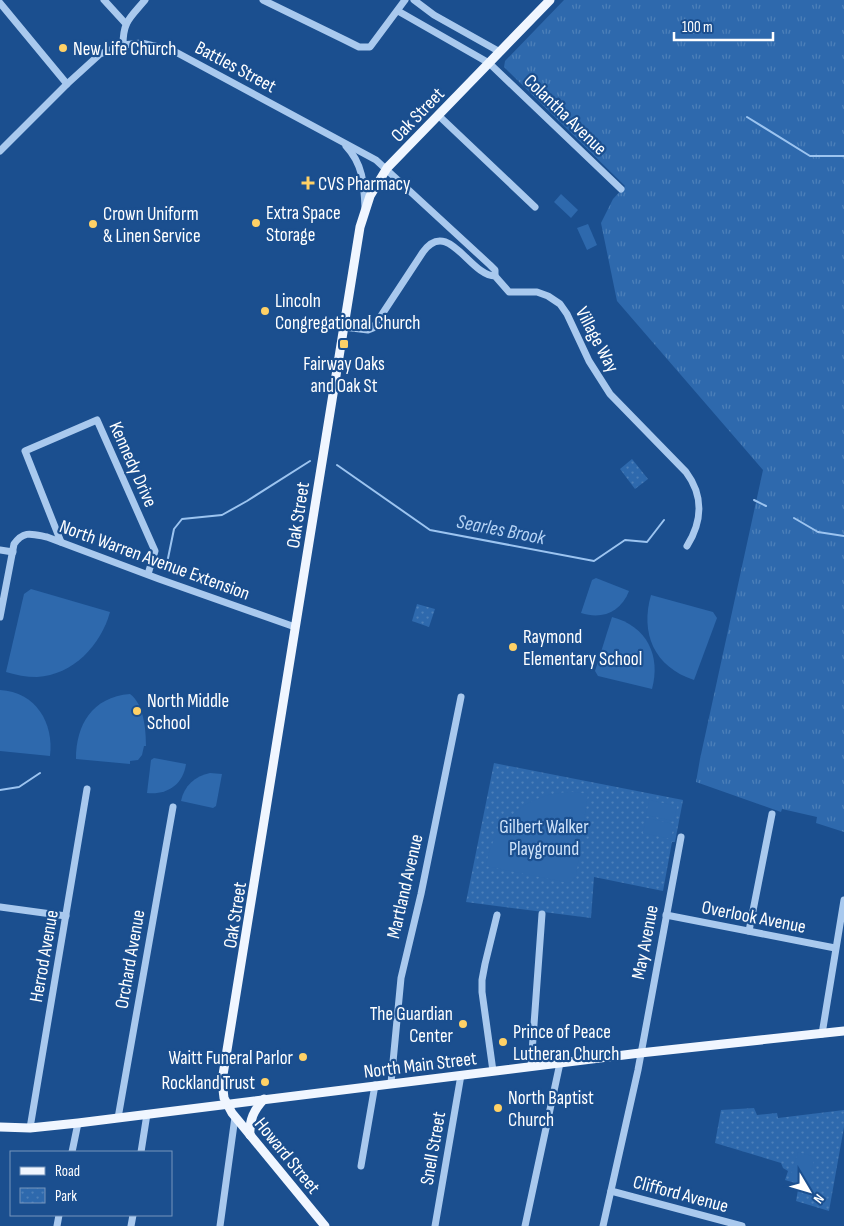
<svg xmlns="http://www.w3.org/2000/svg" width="844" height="1226" font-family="'Sofia Sans Condensed',sans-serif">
  <defs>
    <pattern id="grass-tufts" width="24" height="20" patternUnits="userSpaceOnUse" patternTransform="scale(1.25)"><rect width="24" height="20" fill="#2e69ad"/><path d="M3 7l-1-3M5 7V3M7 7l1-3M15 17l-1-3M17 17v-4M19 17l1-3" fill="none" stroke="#4d80b9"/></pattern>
    <pattern id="park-dots" width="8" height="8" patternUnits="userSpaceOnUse" patternTransform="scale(1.25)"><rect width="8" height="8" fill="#2e69ad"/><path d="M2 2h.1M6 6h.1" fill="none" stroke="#4d80b9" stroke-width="1.8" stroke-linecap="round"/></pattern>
  </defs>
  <rect width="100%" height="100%" fill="#1b4f8f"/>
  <!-- grass -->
  <polygon fill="url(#grass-tufts)" points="564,0 844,0 844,832 816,823 817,817 782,809 781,812 696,782 700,759 763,470 617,301 601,223 613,199 625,186 504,67 505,61"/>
  <!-- park -->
  <g fill="url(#park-dots)">
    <polygon points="632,459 648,479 635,489 620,469"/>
    <polygon points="417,604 435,609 429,627 412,621"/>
    <polygon points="494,763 683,800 675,842 672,842 663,891 594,877 591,918 466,902"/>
    <polygon points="754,1108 757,1115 777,1113 778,1118 844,1110 844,1127 829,1211 796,1201 799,1184 785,1180 788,1171 783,1168 781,1163 715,1143 721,1110"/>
  </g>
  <!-- pitch -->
  <g fill="#2e69ad">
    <polygon points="561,194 578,210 571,218 554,202"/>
    <polygon points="588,224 597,245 587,250 577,228"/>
    <path d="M596,578L629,591C621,612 602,620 581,613L592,580Z"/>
    <path d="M31,589L110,612C101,645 73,675 37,677C26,677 16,675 6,672L24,594Z"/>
    <path d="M651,595L713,612L717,618L694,680C654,667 640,633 651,595Z"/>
    <path d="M612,617C647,626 661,656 652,689L598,676L595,671Z"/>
    <path d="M0,690C36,692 54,723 50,756L0,751Z"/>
    <path d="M130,694C144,704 146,730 146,746H144L142,755L138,760L130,761V764L76,759C76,725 92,697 130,694Z"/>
    <path d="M154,758L186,764C183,785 167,795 147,793L151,760Z"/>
    <path d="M210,773L222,774L216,806L213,808L181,801C184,786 195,776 210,773Z"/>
    <path d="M573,792L588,794L576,877L569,883L486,866C493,821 528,792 573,792Z"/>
    <polygon points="649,800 677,806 674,821 646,815"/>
    <polygon points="646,818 674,824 671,839 643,833"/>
    <polygon points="798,1152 815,1157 807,1185 789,1180"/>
  </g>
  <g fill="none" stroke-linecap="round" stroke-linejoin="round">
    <!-- stream -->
    <g stroke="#9cc4f0" stroke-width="2">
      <polyline points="747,117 810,156 844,156"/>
      <polyline points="337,465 430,530 594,561 625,540 647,542 664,520"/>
      <polyline points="754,500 766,506"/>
      <polyline points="794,518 818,532 844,536"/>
      <polyline points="166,568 174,529 182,519 222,515 247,501 310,461"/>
      <polyline points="0,790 19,787 40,773"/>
    </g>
    <!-- minor -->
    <g stroke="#a9c9ee" stroke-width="7">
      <polyline points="104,0 126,24"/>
      <polyline points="263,0 345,40 359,47 370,47 405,0"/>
      <polyline points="414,0 434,15 500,52"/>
      <polyline points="0,3 67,84"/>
      <polyline points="398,11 489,63 621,189"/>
      <path d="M123,45C123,21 130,18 145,0"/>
      <polyline points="438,115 535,207"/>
      <path d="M346,146C363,164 364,184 365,208"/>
      <polyline points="0,151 67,84 100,54 123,45 141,43 172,50 376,160 490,265 495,270 495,276"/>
      <path d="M344,327L368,330L373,328L423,252C448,217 470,276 495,276L509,292H537L548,296L560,304L567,314L589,361L610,394L686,472C704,496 702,522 687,546"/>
      <polyline points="61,542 25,451 97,420 155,551 148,574"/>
      <polyline points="0,550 13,552"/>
      <path d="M0,617L14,544C24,530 32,534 47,537L159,579L295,627"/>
      <polyline points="0,907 66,916"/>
      <polyline points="666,915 835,948"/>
      <polyline points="749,931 772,814"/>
      <polyline points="822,1034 844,900"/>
      <polyline points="531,1066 542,914"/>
      <polyline points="493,1071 482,992 482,980 485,964 497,915"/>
      <polyline points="391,1083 401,978 421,894 461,697"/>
      <polyline points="118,1118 173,807"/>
      <polyline points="30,1128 87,789"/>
      <polyline points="72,1152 78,1123"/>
      <polyline points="141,1152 147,1114"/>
      <polyline points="361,1166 375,1085"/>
      <polyline points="611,1191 742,1226"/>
      <polyline points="57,1226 59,1215"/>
      <polyline points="131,1226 133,1215"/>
      <polyline points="220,1226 235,1117"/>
      <polyline points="435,1226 461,1075"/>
      <polyline points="525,1226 560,1063"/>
      <polyline points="603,1226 638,1070 681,837"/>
    </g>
    <!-- major -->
    <g stroke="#f0f6ff" stroke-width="9">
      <polyline points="0,1127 30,1128 78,1123 640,1053 844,1031"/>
      <path d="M250,1135C249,1120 254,1110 264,1099"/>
      <polyline points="325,1226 232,1113 224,1098 222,1081 360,227 370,196 387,168 550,0"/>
    </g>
  </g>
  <!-- markers -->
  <g fill="#ffd166" stroke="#1b4f8f" stroke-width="2">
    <circle cx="63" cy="48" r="5"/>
    <path d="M305.5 175.5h5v5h5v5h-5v5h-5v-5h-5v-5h5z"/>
    <circle cx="256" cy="223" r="5"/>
    <circle cx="93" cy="224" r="5"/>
    <circle cx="265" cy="311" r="5"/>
    <rect x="339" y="339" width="10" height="10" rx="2.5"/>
    <circle cx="513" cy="647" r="5"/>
    <circle cx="137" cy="711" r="5"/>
    <circle cx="463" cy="1024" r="5"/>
    <circle cx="503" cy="1042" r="5"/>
    <circle cx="303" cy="1057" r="5"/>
    <circle cx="265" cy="1082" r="5"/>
    <circle cx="498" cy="1108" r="5"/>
  </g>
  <g text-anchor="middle" stroke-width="4.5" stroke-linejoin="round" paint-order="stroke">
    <!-- poi labels -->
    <g font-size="19" fill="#fff" stroke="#1b4f8f" text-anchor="start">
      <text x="73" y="55">New Life Church</text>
      <text x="318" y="190">CVS Pharmacy</text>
      <text x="266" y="219">Extra Space<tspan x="266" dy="22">Storage</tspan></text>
      <text x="103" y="220">Crown Uniform<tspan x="103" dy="22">&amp; Linen Service</tspan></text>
      <text x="275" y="307">Lincoln<tspan x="275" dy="22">Congregational Church</tspan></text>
      <text x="344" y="370" text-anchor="middle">Fairway Oaks<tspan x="344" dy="22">and Oak St</tspan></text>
      <text x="523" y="643">Raymond<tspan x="523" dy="22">Elementary School</tspan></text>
      <text x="147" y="707">North Middle<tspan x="147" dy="22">School</tspan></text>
      <text x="453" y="1020" text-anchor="end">The Guardian<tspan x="453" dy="22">Center</tspan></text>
      <text x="513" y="1038">Prince of Peace<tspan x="513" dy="22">Lutheran Church</tspan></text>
      <text x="293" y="1064" text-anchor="end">Waitt Funeral Parlor</text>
      <text x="255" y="1089" text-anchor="end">Rockland Trust</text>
      <text x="508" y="1104">North Baptist<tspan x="508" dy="22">Church</tspan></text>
    </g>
    <!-- street labels -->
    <g font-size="19" fill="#fff" stroke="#1b4f8f">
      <text transform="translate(236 66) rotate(28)" y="7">Battles Street</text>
      <text transform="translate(417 114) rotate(-46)" y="7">Oak Street</text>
      <text transform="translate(566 114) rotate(44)" y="7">Colantha Avenue</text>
      <text transform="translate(598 339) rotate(62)" y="7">Village Way</text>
      <text transform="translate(134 464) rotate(66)" y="7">Kennedy Drive</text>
      <text transform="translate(297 515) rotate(-81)" y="7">Oak Street</text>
      <text transform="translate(155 559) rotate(20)" y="7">North Warren Avenue Extension</text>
      <text transform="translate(404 886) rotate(-77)" y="7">Martland Avenue</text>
      <text transform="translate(234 915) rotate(-81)" y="7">Oak Street</text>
      <text transform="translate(754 916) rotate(11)" y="7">Overlook Avenue</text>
      <text transform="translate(644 942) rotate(-79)" y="7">May Avenue</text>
      <text transform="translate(43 956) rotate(-80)" y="7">Herrod Avenue</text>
      <text transform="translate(129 959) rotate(-80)" y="7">Orchard Avenue</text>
      <text transform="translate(420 1064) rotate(-7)" y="7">North Main Street</text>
      <text transform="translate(432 1148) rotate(-80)" y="7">Snell Street</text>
      <text transform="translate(288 1155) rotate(51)" y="7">Howard Street</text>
      <text transform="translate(681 1193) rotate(15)" y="7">Clifford Avenue</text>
    </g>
    <!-- park labels -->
    <g font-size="19" fill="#cfe3fa" stroke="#1b4f8f">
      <text x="544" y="833">Gilbert Walker<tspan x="544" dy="22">Playground</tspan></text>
    </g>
    <!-- water labels -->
    <g font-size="20" font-style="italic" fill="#b5d3f5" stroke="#1b4f8f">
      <text transform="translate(501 529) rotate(11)" y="7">Searles Brook</text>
    </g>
  </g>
  <!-- legend -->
  <rect x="10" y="1151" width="162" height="65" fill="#1b4f8f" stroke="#7695bc"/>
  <rect x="20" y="1167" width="25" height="8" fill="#f0f6ff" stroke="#7695bc"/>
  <text x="55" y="1176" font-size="15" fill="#ffffff">Road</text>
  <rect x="20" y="1188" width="25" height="15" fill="url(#park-dots)" stroke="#7695bc"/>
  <text x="55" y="1201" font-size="15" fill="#ffffff">Park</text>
  <!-- north arrow -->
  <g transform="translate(809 1191) rotate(128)" stroke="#1b4f8f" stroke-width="4" paint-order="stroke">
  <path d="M0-4L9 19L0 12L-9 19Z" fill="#ffffff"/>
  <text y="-8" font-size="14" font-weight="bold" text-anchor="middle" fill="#ffffff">N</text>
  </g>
  <!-- scale -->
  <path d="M674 32v8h99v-8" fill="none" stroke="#ffffff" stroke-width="2.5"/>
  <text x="682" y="32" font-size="15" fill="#ffffff" stroke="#1b4f8f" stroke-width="4" paint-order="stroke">100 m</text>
</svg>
